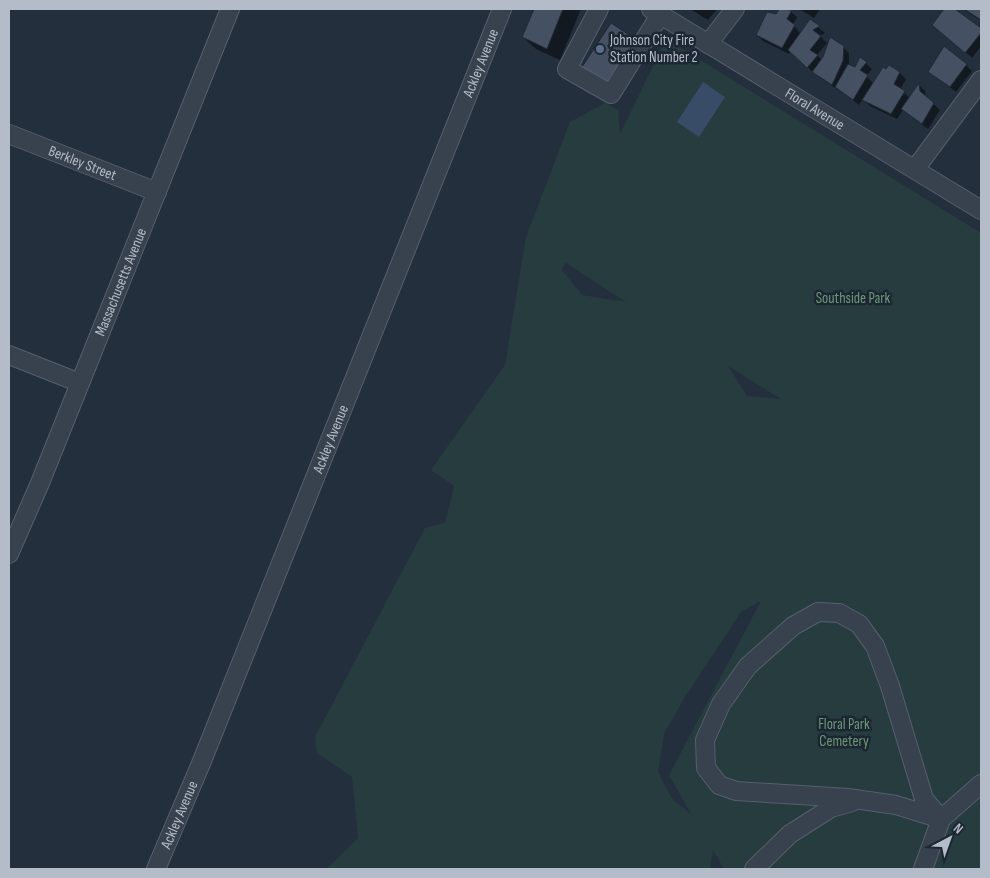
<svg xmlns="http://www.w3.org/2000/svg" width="990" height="878" font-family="'Sofia Sans Condensed',sans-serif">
  <rect width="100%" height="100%" fill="#242f3e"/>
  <!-- green -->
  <path fill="#263c3f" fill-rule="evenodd" d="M666,39L981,233V869H724L713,850L710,869H326L358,838L352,777L317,753L315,737L425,528L445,523L454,486L431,470L505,365L526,237L570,122L605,103L618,110L620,134ZM565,263H566L626,302L582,295L562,270ZM728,366L781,399L747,396ZM761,601L669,775L691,814L672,799L658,772L664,734L685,697L741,612Z"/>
  <!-- water -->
  <polygon fill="#394c67" points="703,82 725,97 699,137 677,122"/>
  <!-- shadow -->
  <g fill="#0007">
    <polygon points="535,9 581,9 560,60 536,49 523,37"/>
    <polygon points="690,9 717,9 708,20"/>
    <polygon points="780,9 788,9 797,17 793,25 801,34 810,21 825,33 820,36 827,43 817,55 822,60 843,47 849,53 849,66 855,68 860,58 872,69 866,76 874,84 900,73 906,79 900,90 910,98 919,85 925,91 926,97 940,110 928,129 903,110 897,119 870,106 863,99 859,105 839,89 838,90 814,73 790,51 789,54 763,41 757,35 777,15"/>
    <polygon points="799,9 820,9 814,18"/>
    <polygon points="946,9 953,9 981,30 981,46 972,58 934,25"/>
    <polygon points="963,9 981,9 981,21"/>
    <polygon points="966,65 972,71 956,92 929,71"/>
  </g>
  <!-- building -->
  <g fill="#455162" stroke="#1f2835">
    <polygon points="534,9 563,9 547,49 522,37"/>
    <polygon points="779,9 792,10 787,19 795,25 782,48 756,35 767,12 776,14"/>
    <polygon points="944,9 955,9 981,28 981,33 965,53 932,25"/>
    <polygon points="964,9 981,9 981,20"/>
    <polygon points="810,19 820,26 813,30 821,36 810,50 818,55 807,68 788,50"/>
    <polygon points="611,23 637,40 609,84 582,67"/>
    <polygon points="830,37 844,46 843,61 832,85 812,72 823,57"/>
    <polygon points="944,46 967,64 950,87 928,72"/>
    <polygon points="860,57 867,62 860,70 868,75 853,100 835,87 848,64 855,67"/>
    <polygon points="889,65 900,72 894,84 905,91 891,114 862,100 883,67 886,69"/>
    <polygon points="919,83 920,91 934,103 922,124 901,109"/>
  </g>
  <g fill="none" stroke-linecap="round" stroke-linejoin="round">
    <defs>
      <g id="minor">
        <polyline points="599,9 567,69 611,94 660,15"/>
        <path id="s1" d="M651,9L981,210"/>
        <polyline points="708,44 735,9"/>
        <path id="s2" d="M9,134L157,192"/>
        <polyline points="915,169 981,80"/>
        <polyline points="9,355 80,383"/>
        <path id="s3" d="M9,554L40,483L230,9"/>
        <polygon points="818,612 839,613 859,624 875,646 890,686 924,799 941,819 896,805 848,798 736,791 719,785 706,768 705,740 721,704 748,666 793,626"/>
        <path id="s4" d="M156,869L202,761L502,9"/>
        <polyline points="754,869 790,834 831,808 852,802"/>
        <polyline points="923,869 941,819 981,784"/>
      </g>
    </defs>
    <!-- minor casing -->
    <use href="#minor" stroke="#565f6c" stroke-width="20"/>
    <!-- minor -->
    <use href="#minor" stroke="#38414e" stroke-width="18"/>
  </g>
  <!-- markers -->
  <circle fill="#5c6f8a" stroke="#1d2633" stroke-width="2" cx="600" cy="49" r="5"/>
  <g text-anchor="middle" stroke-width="5" stroke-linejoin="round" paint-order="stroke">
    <!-- poi labels -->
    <g font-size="15" fill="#b4bcc9" stroke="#1d2633" text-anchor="start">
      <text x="610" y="45">Johnson City Fire<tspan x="610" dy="17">Station Number 2</tspan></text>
    </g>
    <!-- street labels -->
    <g font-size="15" fill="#b4bcc9" stroke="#1d2633">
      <text dy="5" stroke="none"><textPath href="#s4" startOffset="869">Ackley Avenue</textPath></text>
      <text dy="5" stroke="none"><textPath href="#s1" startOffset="192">Floral Avenue</textPath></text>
      <text dy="5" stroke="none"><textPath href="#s2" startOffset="79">Berkley Street</textPath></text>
      <text dy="5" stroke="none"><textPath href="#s3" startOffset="294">Massachusetts Avenue</textPath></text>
      <text dy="5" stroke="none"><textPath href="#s4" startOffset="464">Ackley Avenue</textPath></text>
      <text dy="5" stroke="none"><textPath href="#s4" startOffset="59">Ackley Avenue</textPath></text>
    </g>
    <!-- park labels -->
    <g font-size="15" fill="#6b9a76" stroke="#1d2633">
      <text x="853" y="303">Southside Park</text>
      <text x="844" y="729">Floral Park<tspan x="844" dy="17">Cemetery</tspan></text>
    </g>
  </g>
  <!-- border -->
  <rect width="990" height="878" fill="none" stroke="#b4bcc9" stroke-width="20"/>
  <!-- north arrow -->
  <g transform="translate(950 838) rotate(41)" stroke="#1d2633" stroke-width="4" paint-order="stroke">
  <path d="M0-4L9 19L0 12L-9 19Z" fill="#b4bcc9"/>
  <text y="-8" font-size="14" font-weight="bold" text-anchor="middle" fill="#b4bcc9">N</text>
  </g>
</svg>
